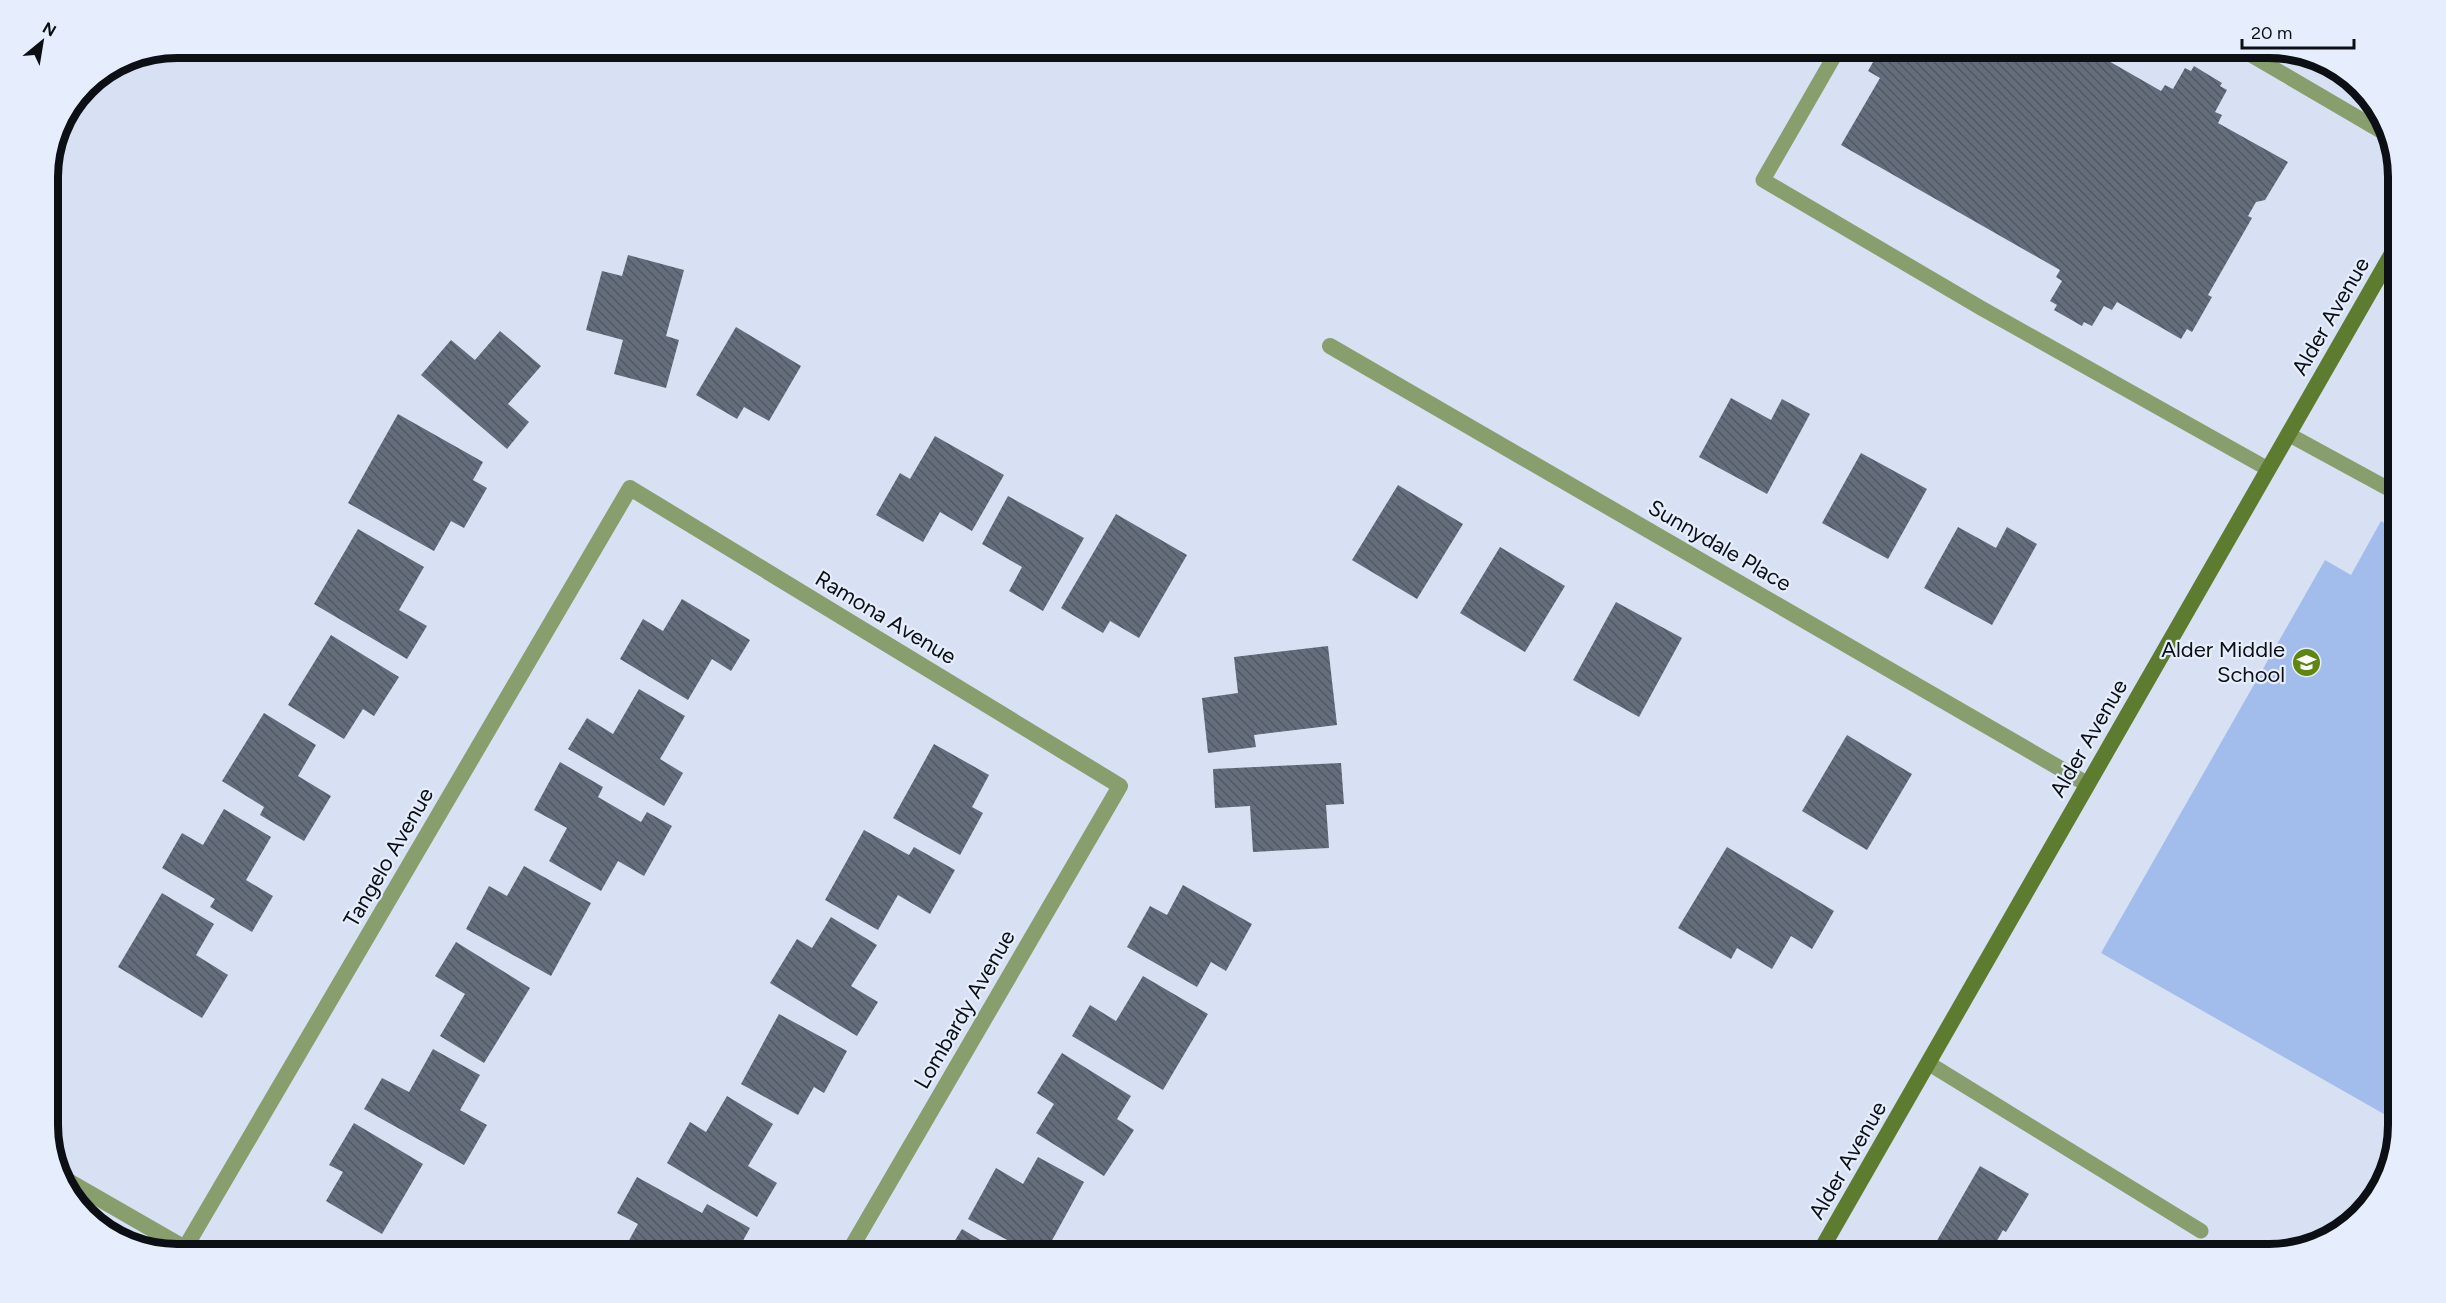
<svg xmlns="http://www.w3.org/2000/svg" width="2446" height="1303" font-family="Figtree,sans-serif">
  <defs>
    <pattern id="building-back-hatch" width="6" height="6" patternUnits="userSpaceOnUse" patternTransform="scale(1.5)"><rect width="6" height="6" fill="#646d7c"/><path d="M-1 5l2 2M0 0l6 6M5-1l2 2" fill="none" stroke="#515864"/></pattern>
  </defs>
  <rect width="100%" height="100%" fill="#d7e1f3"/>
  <!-- park -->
  <polygon fill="#a2bdec" points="2381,521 2398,531 2398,1122 2101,953 2325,560 2351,575"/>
  <!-- building -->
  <g fill="url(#building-back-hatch)">
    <polygon points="1881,48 2086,48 2161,91 2165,85 2173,89 2185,68 2191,71 2194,66 2222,83 2220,86 2227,90 2215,112 2222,115 2218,123 2288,162 2265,200 2256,202 2248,216 2252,218 2208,295 2212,297 2192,332 2187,329 2181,339 2117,302 2112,310 2104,306 2092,326 2084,322 2082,326 2054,310 2057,305 2050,301 2062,281 2056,277 2060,270 1841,145 1880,78 1868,71"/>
    <polygon points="628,255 684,270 666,336 679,340 666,388 614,374 623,340 586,330 602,271 622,276"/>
    <polygon points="736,327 801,366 769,421 744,407 737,419 696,395"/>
    <polygon points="500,331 541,366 508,404 529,422 507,449 421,375 451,340 475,360"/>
    <polygon points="1731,398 1771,420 1782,399 1810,414 1767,494 1699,457"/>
    <polygon points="398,414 483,462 473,480 487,488 464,528 451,521 434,551 348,503"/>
    <polygon points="935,436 1004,475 972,531 940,512 923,542 876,515 900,473 910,479"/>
    <polygon points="1861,453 1927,489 1888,559 1822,523"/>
    <polygon points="1398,485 1463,524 1417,599 1352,560"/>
    <polygon points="1008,496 1084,538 1043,611 1009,591 1022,567 982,544"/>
    <polygon points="1116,514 1187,555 1139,638 1110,621 1103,633 1061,608"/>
    <polygon points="1958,527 1996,548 2007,527 2037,544 1992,625 1924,588"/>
    <polygon points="358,529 424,567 399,610 427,626 407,659 314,604"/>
    <polygon points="1500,547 1565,586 1525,652 1460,613"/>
    <polygon points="682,599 750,640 731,671 712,659 688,700 620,659 643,619 663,631"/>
    <polygon points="1616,602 1682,638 1639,717 1573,680"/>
    <polygon points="331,635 399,677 374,716 363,709 344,739 288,705"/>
    <polygon points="1328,646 1337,725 1254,735 1256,747 1208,753 1202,698 1238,693 1234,657"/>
    <polygon points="639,689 685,716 660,759 683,773 664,806 568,749 587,718 613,734"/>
    <polygon points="264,713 316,745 298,776 331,796 304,841 260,815 264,807 222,781"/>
    <polygon points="1847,735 1912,774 1867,850 1802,811"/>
    <polygon points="934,744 989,775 972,807 983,813 960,855 893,818"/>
    <polygon points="560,762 603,787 598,797 641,822 647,812 672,826 644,876 618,861 601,891 549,861 567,828 534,810"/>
    <polygon points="1341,763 1344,804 1326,805 1329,848 1253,852 1250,806 1215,808 1213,769"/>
    <polygon points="224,809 271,837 246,880 273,896 252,932 210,907 215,899 162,868 182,833 203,845"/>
    <polygon points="864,830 909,855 914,847 955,870 930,914 898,895 878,930 825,900"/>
    <polygon points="1727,847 1834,911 1812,949 1791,936 1772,969 1737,948 1731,959 1678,928"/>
    <polygon points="524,866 591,903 551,976 466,929 489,886 507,896"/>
    <polygon points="1183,885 1252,924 1226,971 1211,962 1197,987 1127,947 1150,906 1167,915"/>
    <polygon points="162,893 214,924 196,955 228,975 202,1018 118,967"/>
    <polygon points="831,917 877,945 851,986 878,1002 857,1036 770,983 797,939 812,948"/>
    <polygon points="456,942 530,988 484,1063 440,1036 465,994 435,976"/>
    <polygon points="1143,976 1208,1014 1163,1090 1072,1036 1090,1005 1116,1021"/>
    <polygon points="779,1014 847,1051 824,1093 814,1087 798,1115 741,1084"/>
    <polygon points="433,1049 480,1075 460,1110 487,1125 464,1165 364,1109 382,1078 409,1092"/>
    <polygon points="1062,1053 1131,1096 1117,1119 1134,1130 1104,1176 1036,1133 1054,1104 1037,1093"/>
    <polygon points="727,1096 773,1124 748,1166 777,1183 757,1217 667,1163 690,1122 706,1132"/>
    <polygon points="354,1123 423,1164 382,1234 326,1201 343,1172 329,1165"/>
    <polygon points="1038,1157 1084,1182 1044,1255 1035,1255 968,1219 996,1168 1023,1184"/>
    <polygon points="1980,1166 2029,1194 2006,1232 2003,1230 1989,1255 1954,1255 1935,1244"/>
    <polygon points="637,1177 702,1213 707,1204 750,1228 735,1255 621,1255 638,1224 617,1213"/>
    <polygon points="962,1229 1002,1253 1001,1255 946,1255"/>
  </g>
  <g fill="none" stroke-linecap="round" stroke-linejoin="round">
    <!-- service -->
    <g stroke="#889e6d" stroke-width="15">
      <polyline points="1839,48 1763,180 1981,308 2268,469"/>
      <polyline points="2239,48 2386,134"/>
      <polyline points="2288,434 2398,494"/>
      <polyline points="1928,1063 2201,1231"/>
    </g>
    <!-- minor -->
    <g stroke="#889e6d" stroke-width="16">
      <polyline points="1330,346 2087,784"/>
      <polyline points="185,1248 630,488 1120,786 847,1255"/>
    </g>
    <!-- tertiary -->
    <polyline stroke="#889e6d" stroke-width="16" points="63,1178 197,1255"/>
    <!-- secondary -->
    <polyline stroke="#5e7c30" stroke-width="16" points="1818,1255 2398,243"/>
  </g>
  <!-- icons -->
  <defs>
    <symbol id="school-disc" viewBox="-11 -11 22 22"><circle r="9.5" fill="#5f870f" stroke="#e6eefd"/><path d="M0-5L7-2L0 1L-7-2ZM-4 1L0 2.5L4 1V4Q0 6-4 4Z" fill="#fff"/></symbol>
  </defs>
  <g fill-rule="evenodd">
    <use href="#school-disc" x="2290" y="646" width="33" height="33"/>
  </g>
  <g text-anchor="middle" stroke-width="4.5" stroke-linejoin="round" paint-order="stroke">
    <!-- street labels -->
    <g font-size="22" fill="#0c1015" stroke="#e6eefd">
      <text transform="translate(2330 316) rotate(-60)" y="8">Alder Avenue</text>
      <text transform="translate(1720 545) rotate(30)" y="8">Sunnydale Place</text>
      <text transform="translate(886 617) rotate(31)" y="8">Ramona Avenue</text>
      <text transform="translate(2088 738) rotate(-60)" y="8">Alder Avenue</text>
      <text transform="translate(388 857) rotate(-60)" y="8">Tangelo Avenue</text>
      <text transform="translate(964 1009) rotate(-60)" y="8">Lombardy Avenue</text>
      <text transform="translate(1847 1160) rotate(-60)" y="8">Alder Avenue</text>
    </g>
    <!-- poi labels -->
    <g font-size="22" fill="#0c1015" stroke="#e6eefd" text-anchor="end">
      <text x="2285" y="657">Alder Middle<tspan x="2285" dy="25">School</tspan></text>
    </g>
  </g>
  <!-- crop -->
  <path d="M0 0H2446V1303H0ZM177 58H2269A119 119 0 0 1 2388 177V1125A119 119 0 0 1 2269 1244H177A119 119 0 0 1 58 1125V177A119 119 0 0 1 177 58Z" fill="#e6eefd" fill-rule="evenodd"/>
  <path fill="none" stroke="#0c1015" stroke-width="8" d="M177 58H2269A119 119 0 0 1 2388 177V1125A119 119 0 0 1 2269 1244H177A119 119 0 0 1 58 1125V177A119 119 0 0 1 177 58Z"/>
  <!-- north arrow -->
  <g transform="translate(42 42) rotate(30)" stroke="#e6eefd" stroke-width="4.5" paint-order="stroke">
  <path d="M0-4.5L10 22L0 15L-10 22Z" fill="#0c1015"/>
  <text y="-9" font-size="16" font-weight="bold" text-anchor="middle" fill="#0c1015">N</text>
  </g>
  <!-- scale -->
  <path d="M2242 39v9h112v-9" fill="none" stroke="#0c1015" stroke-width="3"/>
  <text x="2251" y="39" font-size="18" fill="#0c1015" stroke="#e6eefd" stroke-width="4.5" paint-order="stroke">20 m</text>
</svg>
